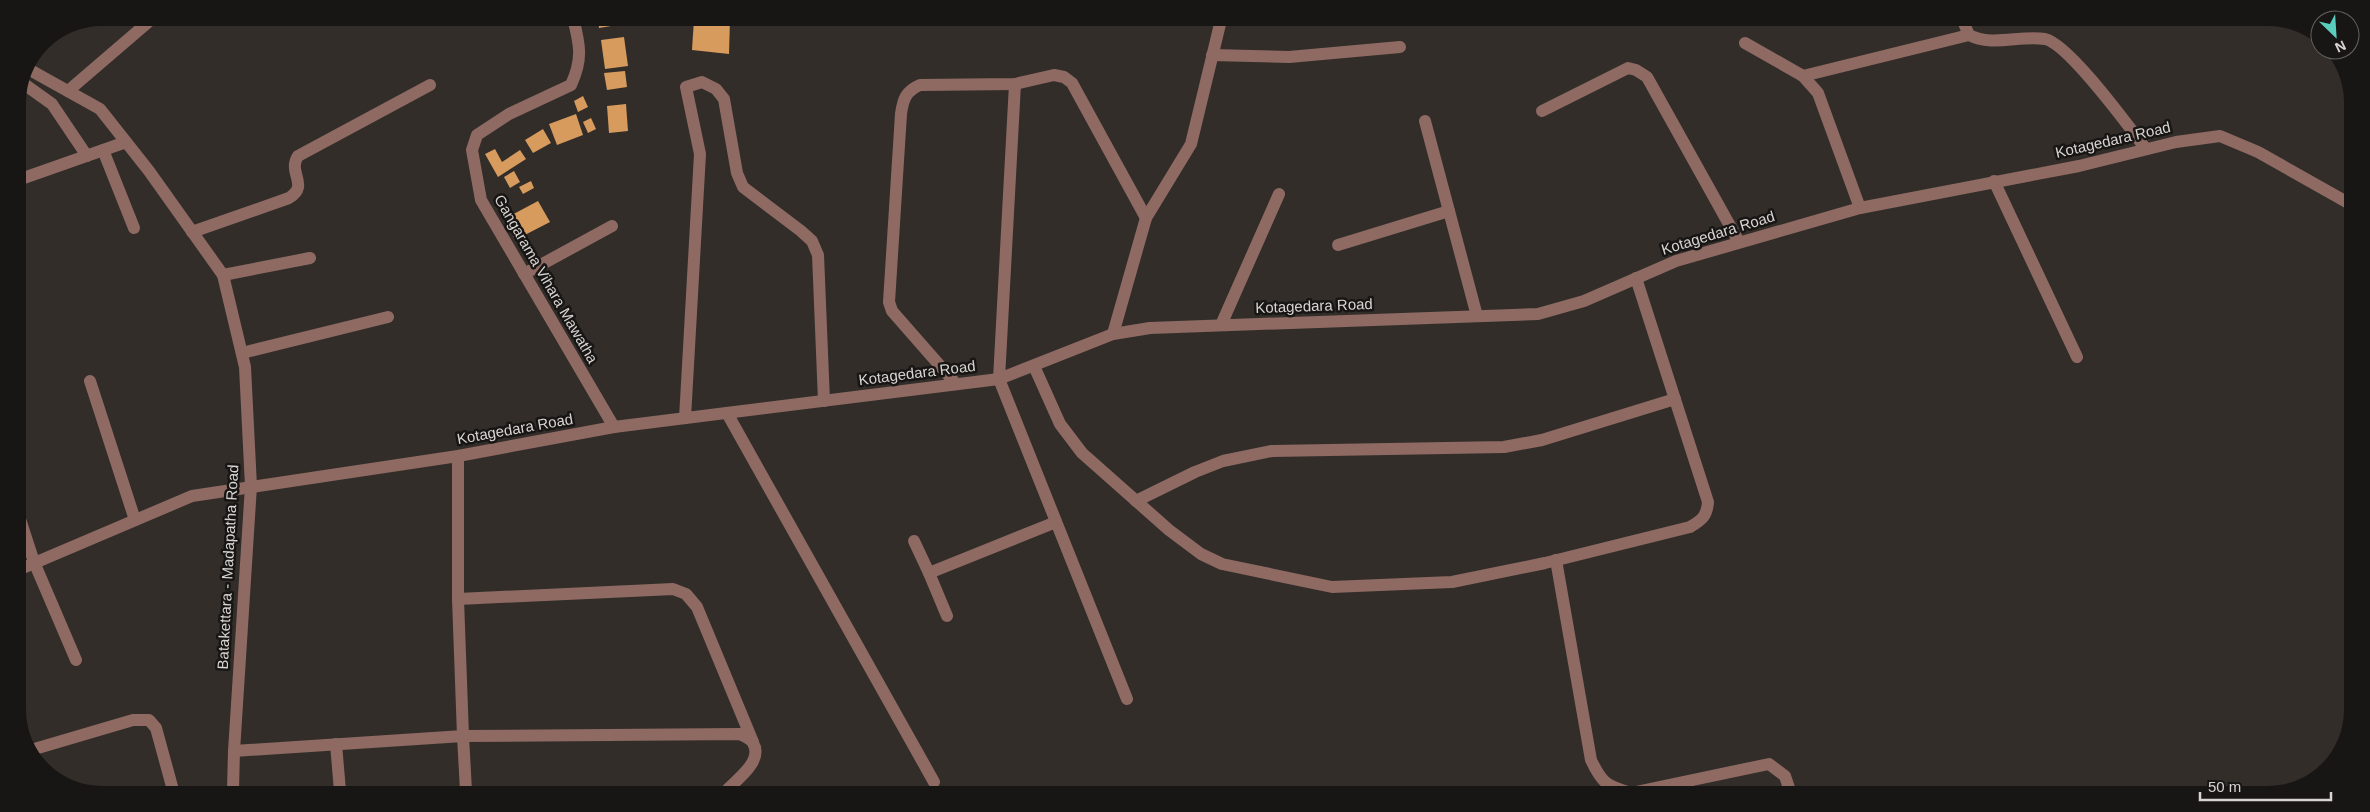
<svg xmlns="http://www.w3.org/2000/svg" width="2370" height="812" font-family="Arial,sans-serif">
  <rect width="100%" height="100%" fill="#322d29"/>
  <!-- building -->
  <g fill="#d89b5e">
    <polygon points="598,18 616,19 617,25 599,28"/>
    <polygon points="694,19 730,19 729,54 692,50"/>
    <polygon points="624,37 628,66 605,69 601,40"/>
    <polygon points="625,71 627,87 607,90 604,73"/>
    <polygon points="583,96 588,107 578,112 574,101"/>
    <polygon points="626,104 628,131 609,133 607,106"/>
    <polygon points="576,114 583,135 557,145 549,124"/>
    <polygon points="591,118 596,129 588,133 583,122"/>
    <polygon points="543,129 551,143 533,153 525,140"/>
    <polygon points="495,149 502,162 520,150 526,159 498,177 485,154"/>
    <polygon points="514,171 520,182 510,188 504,177"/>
    <polygon points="531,181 534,188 523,194 519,187"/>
    <polygon points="538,201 550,222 515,240 504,219"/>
  </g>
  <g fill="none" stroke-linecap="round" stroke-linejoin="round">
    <!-- minor -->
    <g stroke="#8e6a63" stroke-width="12">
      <path d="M573,18C580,45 583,59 571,85L509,114L477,135L472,150L481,200L614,427"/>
      <path d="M1963,21L1969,35C1992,47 2020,35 2045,39C2069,44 2129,127 2146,149"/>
      <polyline points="1745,43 1803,76 1818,93 1860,208"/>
      <polyline points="1212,55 1289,57 1400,47"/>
      <polyline points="30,70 100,109 149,171 223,275 245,367 251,486 234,751 233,790"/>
      <polyline points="1803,76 1969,35"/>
      <polyline points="24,84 52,104 87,156"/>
      <polyline points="1015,84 999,379 1127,699"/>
      <polyline points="68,91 153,18"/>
      <polyline points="1542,111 1628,68 1636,70 1647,77 1739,242"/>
      <polyline points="1425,121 1477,316"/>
      <polyline points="103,150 134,228"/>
      <polyline points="18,180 126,142"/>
      <polyline points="1994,181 2077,357"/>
      <path d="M192,232L289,198C310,185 287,173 298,156L430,85"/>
      <polyline points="1338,245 1449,211"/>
      <polyline points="524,274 612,226"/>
      <polyline points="223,275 310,258"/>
      <polyline points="1221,325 1279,194"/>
      <polyline points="1113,334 1146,218 1191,144 1221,20"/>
      <polyline points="242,353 388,317"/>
      <path d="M1034,366L1060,424L1082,453L1169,530L1201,554L1222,564L1332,587L1452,582L1545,563L1690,527C1702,520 1707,516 1708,502L1636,278"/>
      <polyline points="90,381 135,520"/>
      <path d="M956,384L892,311L889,302L901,114C903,99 906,91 920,85L1015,84L1054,75L1064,77L1072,83L1146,218"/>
      <polyline points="727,413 934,782"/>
      <polyline points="685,418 700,154 686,87 702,82 716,89 724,99 737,173 743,187 801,231 812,241 818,255 824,401"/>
      <polyline points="1136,501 1195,472 1223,461 1272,451 1504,447 1542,440 1675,399"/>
      <polyline points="18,513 34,562 76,660"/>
      <polyline points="914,541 929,573"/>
      <path d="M1556,560L1591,760C1602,783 1606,786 1631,793L1769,764L1785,776L1791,794"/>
      <polyline points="18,570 192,496 458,456 614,427 999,379 1113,334 1150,328 1538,314 1584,301 1676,261 1860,208 2079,166 2176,142 2220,136 2258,152 2352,205"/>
      <polyline points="458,599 673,589 686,594 697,607 753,742"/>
      <polyline points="947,616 929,573 1056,522"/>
      <polyline points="336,744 340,791"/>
      <polyline points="31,750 133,720 149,720 156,728 173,790"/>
      <polyline points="234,751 463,736 458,599 458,456"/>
      <path d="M466,791L463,736L740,734C744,736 751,739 753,743C764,761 736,780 726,791"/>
    </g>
  </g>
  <g text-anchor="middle" stroke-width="5" stroke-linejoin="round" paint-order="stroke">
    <!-- street labels -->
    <g font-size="15" fill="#d7d4d1" stroke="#181614">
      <text transform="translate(2113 140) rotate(-13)" y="5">Kotagedara Road</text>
      <text transform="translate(1718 233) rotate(-17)" y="5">Kotagedara Road</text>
      <text transform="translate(546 279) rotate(60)" y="5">Gangarama Vihara Mawatha</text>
      <text transform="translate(1314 306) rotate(-2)" y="5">Kotagedara Road</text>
      <text transform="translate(917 373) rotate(-7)" y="5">Kotagedara Road</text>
      <text transform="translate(515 429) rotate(-10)" y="5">Kotagedara Road</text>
      <text transform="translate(228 567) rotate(-87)" y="5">Batakettara - Madapatha Road</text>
    </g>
  </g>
  <!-- crop -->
  <path d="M0 0H2370V812H0ZM102 26H2268A76 76 0 0 1 2344 102V710A76 76 0 0 1 2268 786H102A76 76 0 0 1 26 710V102A76 76 0 0 1 102 26Z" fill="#181614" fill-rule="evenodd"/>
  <!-- north arrow -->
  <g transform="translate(2335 35) rotate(155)"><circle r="24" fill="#181614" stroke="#646260"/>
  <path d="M0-4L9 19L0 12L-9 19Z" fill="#5acebe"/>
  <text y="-8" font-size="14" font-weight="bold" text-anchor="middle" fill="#d7d4d1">N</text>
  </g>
  <!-- scale -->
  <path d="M2200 792v8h131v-8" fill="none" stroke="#d7d4d1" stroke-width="2.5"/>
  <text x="2208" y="792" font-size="15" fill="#d7d4d1" stroke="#181614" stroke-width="4" paint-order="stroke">50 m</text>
</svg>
